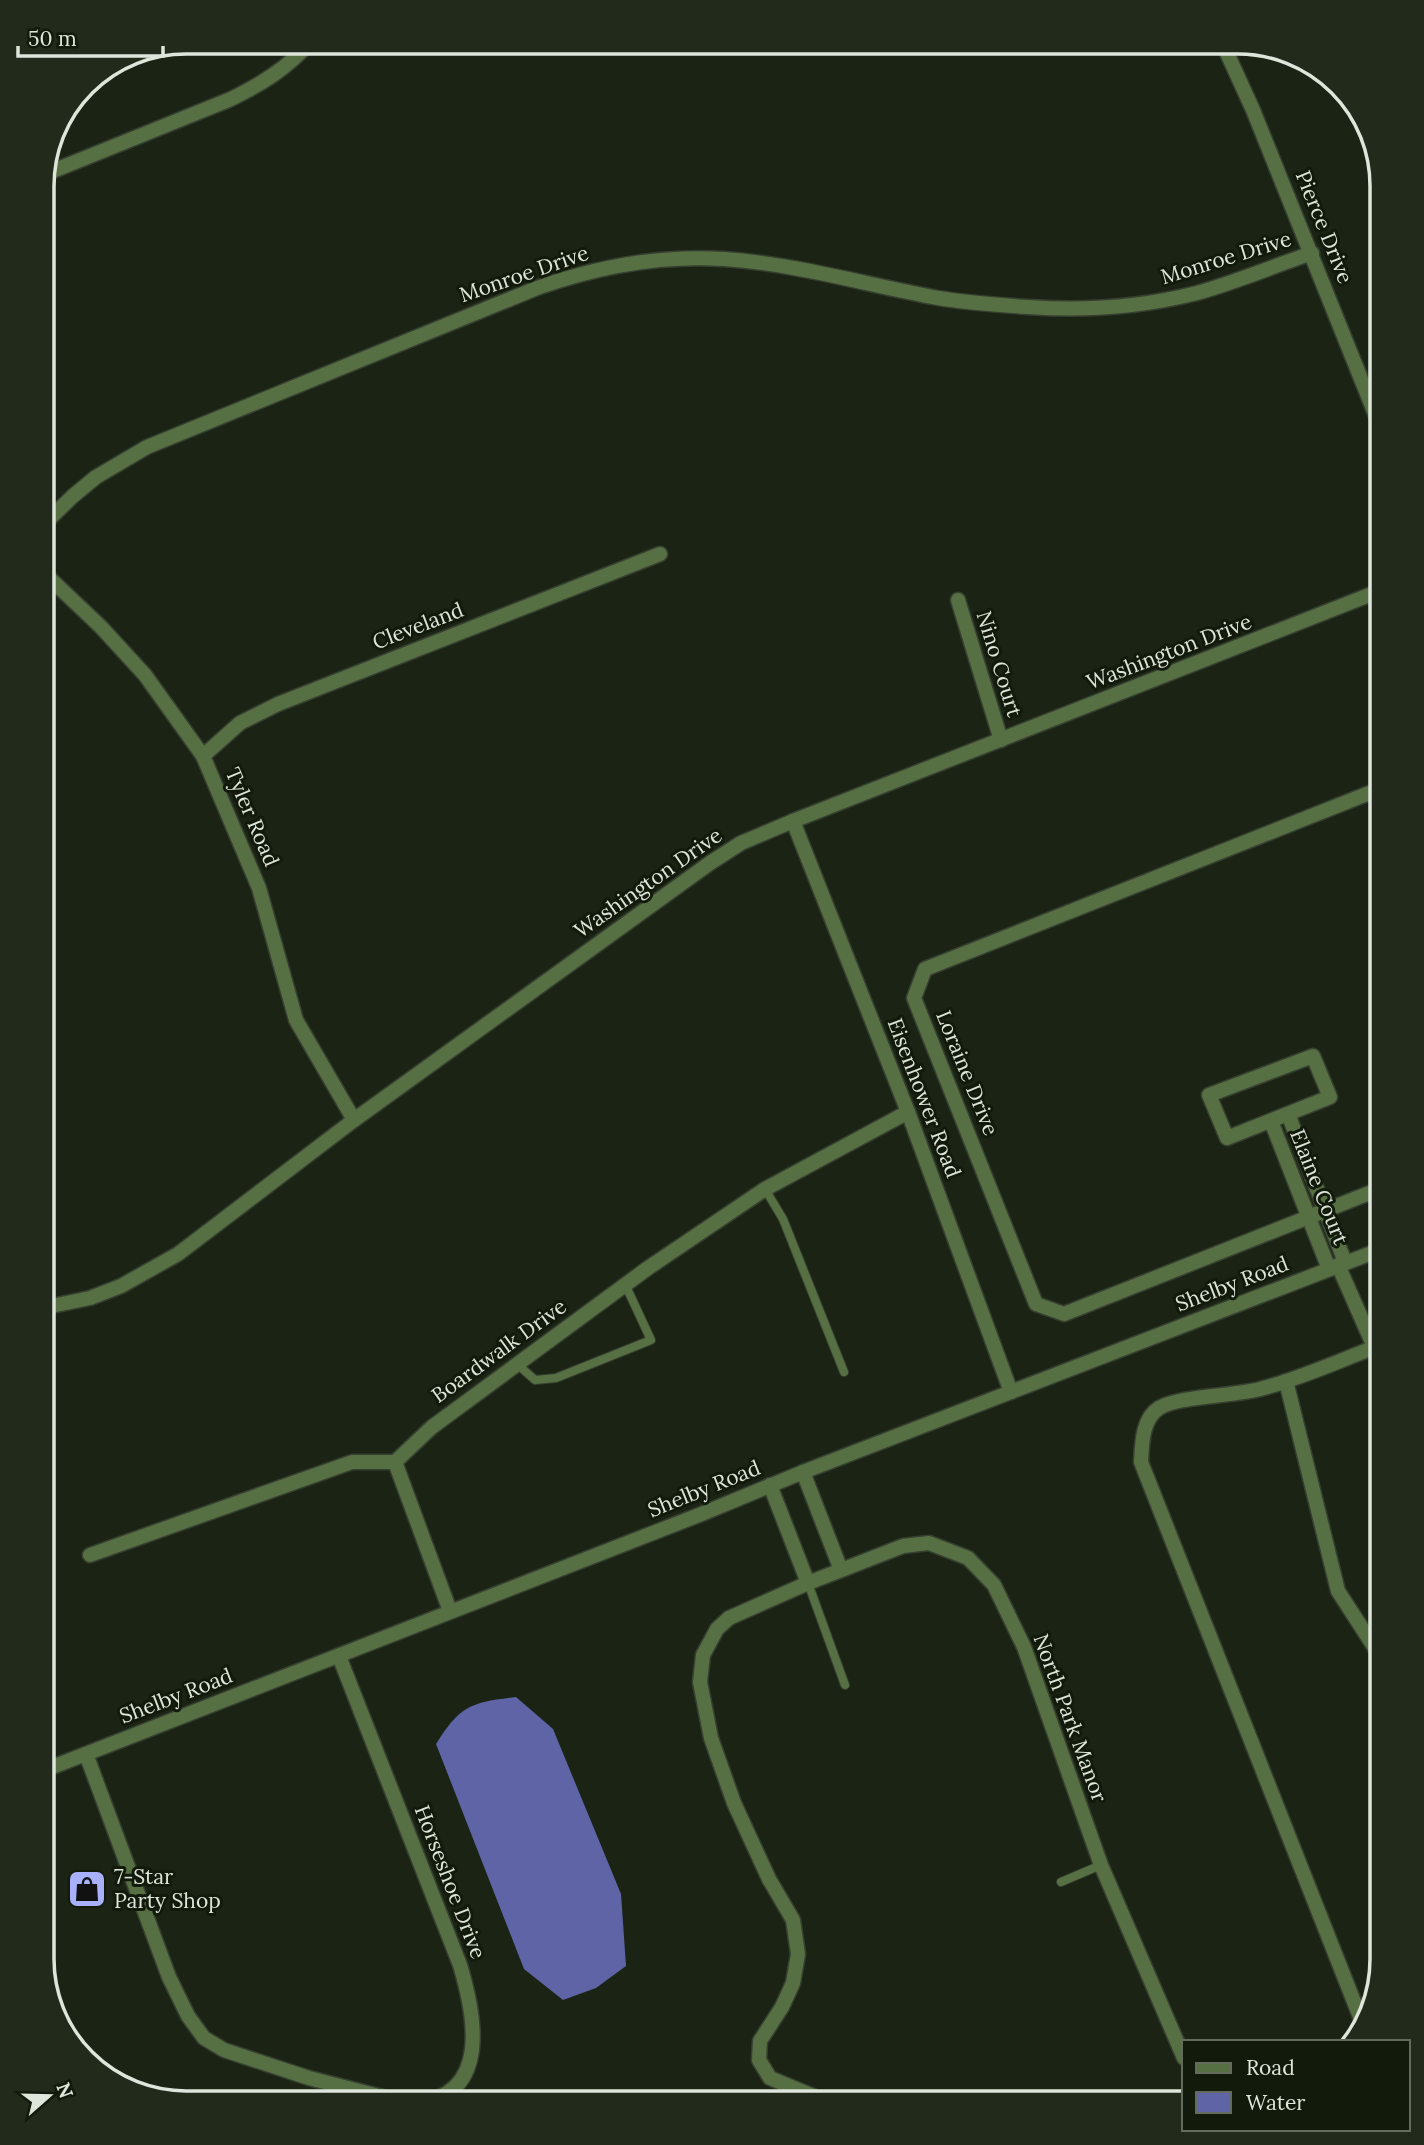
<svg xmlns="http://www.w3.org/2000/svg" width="1424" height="2145" font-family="Lora,serif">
  <rect width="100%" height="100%" fill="#1b2414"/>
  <!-- water -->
  <path fill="#5e64a6" d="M516,1697L553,1729L621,1894L626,1966L596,1988L563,2000L524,1969L436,1744C460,1705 472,1702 516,1697Z"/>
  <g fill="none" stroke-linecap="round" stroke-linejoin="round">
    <defs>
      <g id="service">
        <polyline points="765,1189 783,1219 844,1372"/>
        <polyline points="517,1364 535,1380 556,1378 651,1340 625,1284"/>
        <polyline points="808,1583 845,1685"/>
        <polyline points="1061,1882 1101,1865"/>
      </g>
      <g id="minor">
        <polyline points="1222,42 1253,110 1382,431"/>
        <path d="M43,175L231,99C261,84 288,68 310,42"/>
        <path d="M42,526L73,496L96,477L147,447L537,288C596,267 661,255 724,259C797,264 867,285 938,298C968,303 998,305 1028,307C1084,311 1142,307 1197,293C1236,282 1274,266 1312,253"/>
        <polyline points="42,571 101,627 145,675 203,756 259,888 296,1020 354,1120"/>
        <polyline points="958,600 1001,740"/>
        <polyline points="203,756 240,723 278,704 660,554"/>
        <polyline points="793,821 908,1112 1011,1392"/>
        <polygon points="1313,1056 1330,1097 1227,1138 1209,1095"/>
        <polyline points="1288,1114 1345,1262"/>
        <polyline points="1271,1121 1329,1269"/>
        <polyline points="1382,1188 1064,1314 1036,1304 914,998 925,969 1382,788"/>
        <polyline points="1338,1265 1382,1365"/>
        <polyline points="42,1308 90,1298 121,1286 178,1254 354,1120 710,863 741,843 793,821 1382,590"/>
        <polyline points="1286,1381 1338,1591 1382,1659"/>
        <polyline points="395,1462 450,1611"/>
        <polyline points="803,1472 841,1570"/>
        <polyline points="770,1485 808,1583"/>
        <polyline points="90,1555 352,1462 395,1462 432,1427 648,1268 765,1189 908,1112"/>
        <path d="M339,1656L460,1965C475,2015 491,2094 418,2103"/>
        <polyline points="86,1754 169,1977 188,2016 204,2038 224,2050 309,2078 406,2103"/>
        <path d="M1364,2027L1141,1462C1142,1444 1142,1419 1159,1408C1178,1396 1235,1396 1260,1389C1299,1379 1336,1362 1373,1348L1382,1342"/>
        <polyline points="830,2103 770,2078 759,2060 760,2041 782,2007 793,1983 798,1954 793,1920 769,1879 734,1803 711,1738 700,1682 703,1655 717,1629 729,1618 808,1583 903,1546 929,1543 968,1558 994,1585 1024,1647 1101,1865 1184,2058"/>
      </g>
      <polyline id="tertiary" points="42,1771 699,1515 803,1472 1382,1249"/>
    </defs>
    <!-- service casing -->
    <use href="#service" stroke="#363f30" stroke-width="10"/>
    <!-- minor casing -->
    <use href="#minor" stroke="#363f30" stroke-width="17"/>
    <!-- tertiary casing -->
    <use href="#tertiary" stroke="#363f30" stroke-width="17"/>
    <!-- service -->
    <use href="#service" stroke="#566f43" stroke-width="8"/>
    <!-- minor -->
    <use href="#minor" stroke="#566f43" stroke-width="14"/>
    <!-- tertiary -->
    <use href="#tertiary" stroke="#566f43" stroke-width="14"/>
  </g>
  <!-- icons -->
  <defs>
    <symbol id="shop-square" viewBox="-11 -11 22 22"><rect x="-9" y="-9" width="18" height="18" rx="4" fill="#a8b0fc" stroke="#121a0b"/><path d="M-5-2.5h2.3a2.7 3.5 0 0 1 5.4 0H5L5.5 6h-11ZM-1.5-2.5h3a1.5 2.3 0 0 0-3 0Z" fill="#111"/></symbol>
  </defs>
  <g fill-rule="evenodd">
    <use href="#shop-square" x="65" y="1867" width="44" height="44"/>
  </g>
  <g text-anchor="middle" stroke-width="6" stroke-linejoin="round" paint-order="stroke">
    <!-- street labels -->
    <g font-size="21" fill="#dee5da" stroke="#121a0b">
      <text transform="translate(1324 227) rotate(68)" y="7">Pierce Drive</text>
      <text transform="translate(1226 258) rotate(-17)" y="7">Monroe Drive</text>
      <text transform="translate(524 274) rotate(-19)" y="7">Monroe Drive</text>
      <text transform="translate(418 626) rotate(-21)" y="7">Cleveland</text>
      <text transform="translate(1169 652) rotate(-21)" y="7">Washington Drive</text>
      <text transform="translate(999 664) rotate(73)" y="7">Nino Court</text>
      <text transform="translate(252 817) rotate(67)" y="7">Tyler Road</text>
      <text transform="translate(648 883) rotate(-35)" y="7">Washington Drive</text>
      <text transform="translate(967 1073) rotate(68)" y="7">Loraine Drive</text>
      <text transform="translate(924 1098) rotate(69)" y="7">Eisenhower Road</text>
      <text transform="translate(1319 1187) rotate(68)" y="7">Elaine Court</text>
      <text transform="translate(1232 1284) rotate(-21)" y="7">Shelby Road</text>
      <text transform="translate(499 1351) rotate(-36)" y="7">Boardwalk Drive</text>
      <text transform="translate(704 1489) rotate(-22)" y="7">Shelby Road</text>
      <text transform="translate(176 1696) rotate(-21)" y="7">Shelby Road</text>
      <text transform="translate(1070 1718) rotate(70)" y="7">North Park Manor</text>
      <text transform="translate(450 1882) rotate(69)" y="7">Horseshoe Drive</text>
    </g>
    <!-- poi labels -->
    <g font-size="21" fill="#dee5da" stroke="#121a0b" text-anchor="start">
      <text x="114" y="1884">7-Star<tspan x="114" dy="24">Party Shop</tspan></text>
    </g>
  </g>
  <!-- crop -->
  <path d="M0 0H1424V2145H0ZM186 54H1238A132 132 0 0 1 1370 186V1959A132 132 0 0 1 1238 2091H186A132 132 0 0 1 54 1959V186A132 132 0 0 1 186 54Z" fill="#222a1c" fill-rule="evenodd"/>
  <path fill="none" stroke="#dee5da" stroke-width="3.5" d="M186 54H1238A132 132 0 0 1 1370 186V1959A132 132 0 0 1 1238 2091H186A132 132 0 0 1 54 1959V186A132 132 0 0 1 186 54Z"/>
  <!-- legend -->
  <rect x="1182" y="2040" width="228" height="91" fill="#121a0b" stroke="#646b5e" stroke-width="2"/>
  <rect x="1196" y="2063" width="35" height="10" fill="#566f43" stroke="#646b5e" stroke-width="2"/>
  <text x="1246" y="2075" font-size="21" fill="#dee5da">Road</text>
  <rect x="1196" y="2092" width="35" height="21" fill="#5e64a6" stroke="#646b5e" stroke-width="2"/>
  <text x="1246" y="2110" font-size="21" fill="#dee5da">Water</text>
  <!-- north arrow -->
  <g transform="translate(49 2096) rotate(70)" stroke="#121a0b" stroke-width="5" paint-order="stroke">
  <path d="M0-5L12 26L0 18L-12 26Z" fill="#dee5da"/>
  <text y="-10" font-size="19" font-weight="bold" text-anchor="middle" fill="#dee5da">N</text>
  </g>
  <!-- scale -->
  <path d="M18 46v10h145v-10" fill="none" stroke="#dee5da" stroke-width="3.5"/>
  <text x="28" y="46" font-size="21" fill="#dee5da" stroke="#121a0b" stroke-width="5" paint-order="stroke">50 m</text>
</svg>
